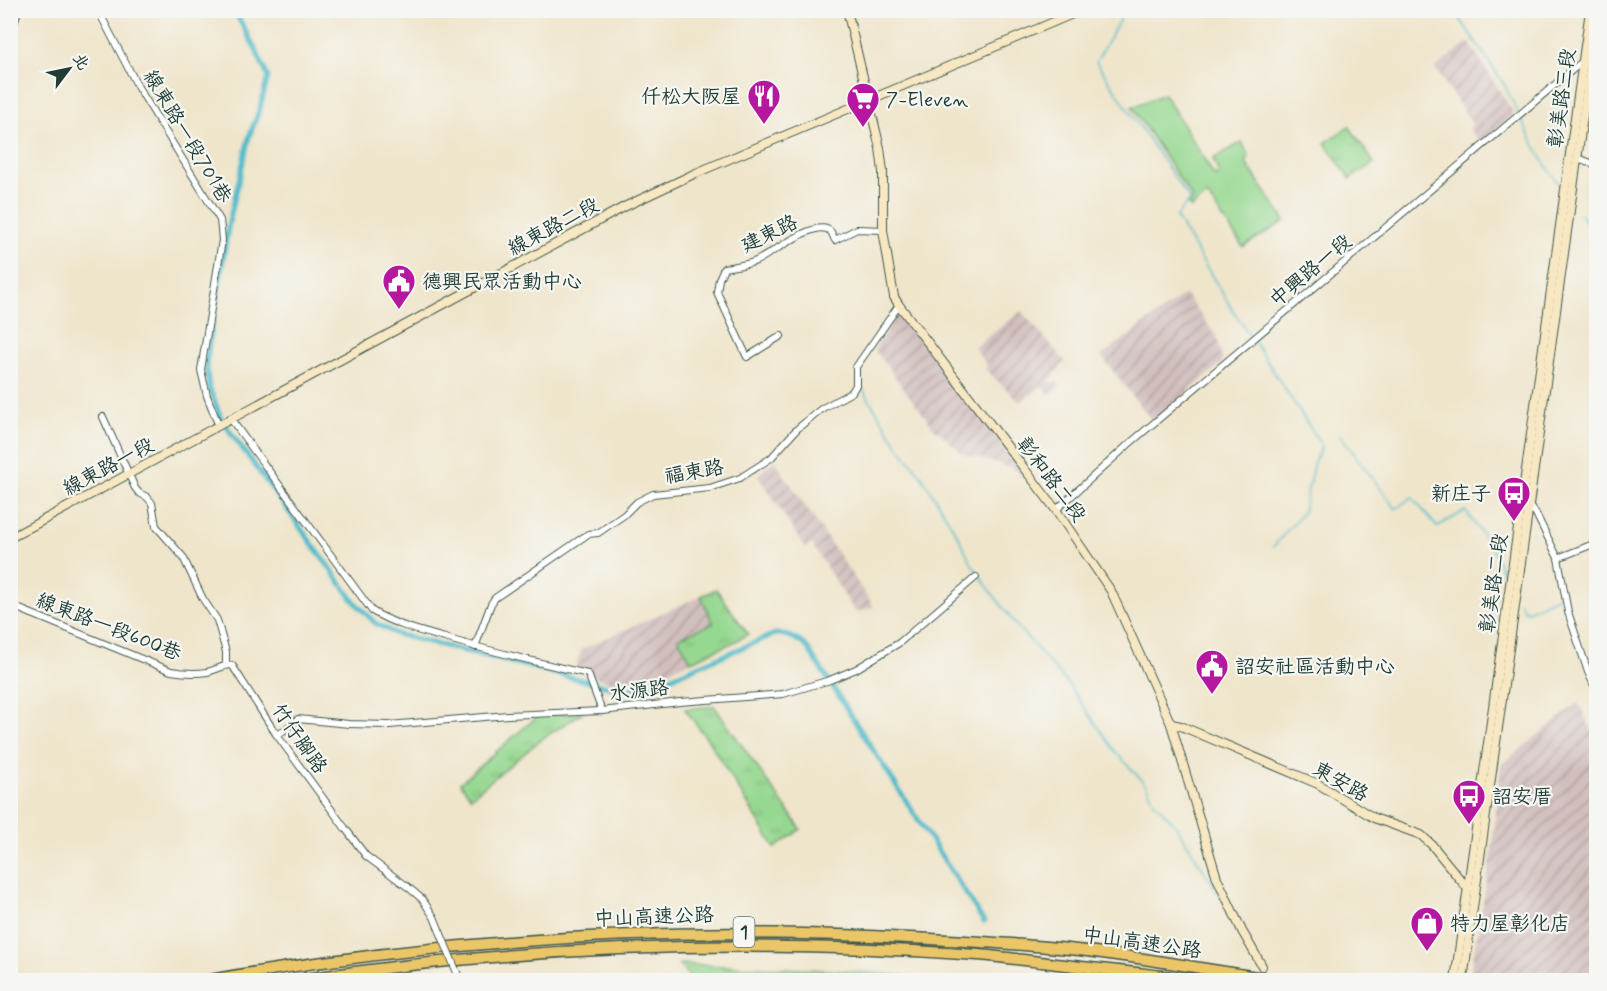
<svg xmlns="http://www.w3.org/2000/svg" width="1607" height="991" font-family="Mynerve,'LXGW WenKai TC',sans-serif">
  <defs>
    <pattern id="industrial-furrows" width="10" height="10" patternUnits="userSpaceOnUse" patternTransform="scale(1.5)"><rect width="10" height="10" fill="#d1bfbe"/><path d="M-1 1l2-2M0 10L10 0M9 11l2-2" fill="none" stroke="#a99c9b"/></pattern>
    <pattern id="grass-tufts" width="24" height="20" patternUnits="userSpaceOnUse" patternTransform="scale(1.5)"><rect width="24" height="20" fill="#95d890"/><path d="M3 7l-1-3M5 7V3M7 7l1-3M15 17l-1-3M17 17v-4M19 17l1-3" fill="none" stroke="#80ba7d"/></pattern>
  </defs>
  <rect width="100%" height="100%" fill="#f6f6f2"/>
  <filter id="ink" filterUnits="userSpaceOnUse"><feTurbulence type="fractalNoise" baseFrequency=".0167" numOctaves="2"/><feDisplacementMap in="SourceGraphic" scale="12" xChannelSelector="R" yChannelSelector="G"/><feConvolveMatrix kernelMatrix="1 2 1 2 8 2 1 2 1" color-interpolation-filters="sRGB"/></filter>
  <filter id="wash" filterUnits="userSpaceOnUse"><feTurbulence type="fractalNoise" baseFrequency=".008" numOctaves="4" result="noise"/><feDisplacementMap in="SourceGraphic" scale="24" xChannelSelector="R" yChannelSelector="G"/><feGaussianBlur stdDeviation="1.35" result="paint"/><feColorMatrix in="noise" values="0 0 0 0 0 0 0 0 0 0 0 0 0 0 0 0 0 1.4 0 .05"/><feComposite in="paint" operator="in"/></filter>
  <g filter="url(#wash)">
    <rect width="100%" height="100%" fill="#efe5cb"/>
    <!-- industrial -->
    <g fill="url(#industrial-furrows)">
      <polygon points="1469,42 1514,114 1502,127 1480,143 1469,128 1473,125 1435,68"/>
      <polygon points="1185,294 1217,337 1223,362 1153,422 1101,356"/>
      <polygon points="1021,311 1065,361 1050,380 1053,384 1056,381 1060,386 1050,395 1041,386 1020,402 985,369 988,367 974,348"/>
      <polygon points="899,312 1026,474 1026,476 1022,477 1016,470 996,463 963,454 933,427 874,349"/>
      <polygon points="774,460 874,607 855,612 812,544 805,548 758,475"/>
      <polygon points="701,596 713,623 678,638 691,661 650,679 622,683 605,681 586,673 576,666 582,649"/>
      <polygon points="1578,703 1596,737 1596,980 1469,980 1491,858 1501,765"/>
    </g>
    <!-- grass -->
    <g fill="url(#grass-tufts)" stroke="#5a8a62" stroke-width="1.5">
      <polygon points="1349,126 1374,163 1350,179 1325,143"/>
      <polygon points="716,589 748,634 734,642 691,661 678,638 713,623 701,596"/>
      <polygon points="714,706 801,829 775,848 710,743 685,709"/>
      <polygon points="582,713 543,738 471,797 460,783 539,715"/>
      <polygon points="679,964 827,970 904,976 906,980 692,980"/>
    </g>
    <!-- garden -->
    <polygon fill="#95d890" stroke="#5a8a62" stroke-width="1.5" points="1164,94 1215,177 1219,173 1213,159 1242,142 1248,155 1246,163 1285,221 1243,247 1207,195 1191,208 1188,204 1193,199 1132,107"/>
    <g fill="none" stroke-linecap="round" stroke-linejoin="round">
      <!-- stream -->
      <g stroke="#4fbbcb" stroke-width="1.5">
        <polyline points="1125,10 1096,62 1190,200 1176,217 1232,309 1252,339"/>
        <polyline points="1454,10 1504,84 1518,113"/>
        <polyline points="1520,118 1545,164 1559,184"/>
        <polyline points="1580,213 1596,236"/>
        <polyline points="1255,343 1322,446 1314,462 1303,512 1273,547"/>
        <polyline points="862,388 899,447 921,475 960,539 971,563 992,593 1016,625 1068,684 1115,751 1146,785 1155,803 1175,824 1225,904"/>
        <polyline points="1340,435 1396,509 1412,497 1437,527 1465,511 1491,546 1506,580"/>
        <polyline points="1519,602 1523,609 1528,611 1559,596"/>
      </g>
      <!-- canal -->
      <path stroke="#4fbbcb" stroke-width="5" d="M234,10L255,48L268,77L260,108L249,137L229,222L206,363L209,387L221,418L231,433L354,601L375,623L396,634L618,689L648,687L775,634C788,634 797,639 807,647L984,922"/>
    </g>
  </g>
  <g filter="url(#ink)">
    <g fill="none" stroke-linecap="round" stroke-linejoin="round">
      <defs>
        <g id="street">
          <polyline points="98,10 138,87 220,220 222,240 201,370 207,396 218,424"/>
          <polyline points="1578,158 1596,165"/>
          <path d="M781,336L747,357L717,292L719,279L724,268C735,266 747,265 756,261C769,256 818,216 831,232C833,234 833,237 835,240L857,229L883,230"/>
          <polyline points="103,417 135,488 139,493 147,497 152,503 156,526 183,557 203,599 217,620 226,652 226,665"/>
          <path d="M230,418L372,611C395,625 420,631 445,638C493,652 541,663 588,674L602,711"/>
          <polyline points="1527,505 1535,512 1558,558 1568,612 1588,672 1596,690"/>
          <polyline points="1056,510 1129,444 1596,50"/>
          <polyline points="1558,558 1596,543"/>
          <path d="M10,605L171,671C183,673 195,674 207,672C216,670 223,665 232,665L276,734L345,828"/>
          <polyline points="475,647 491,604 495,598 588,534 598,533 624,515 637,502 653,494 710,488 740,478 771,458 797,429 821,409 852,392 856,385 856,367 899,305"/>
          <polyline points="276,734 282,732 298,719 349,724 389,725 508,715 602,711 680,702 783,694 830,680 856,669 899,643 976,577"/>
        </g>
        <g id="secondary">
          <polyline points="847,10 880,148 883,172 883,230 894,297 899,305 1056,510 1111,591 1171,724 1217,878 1242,931 1262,966"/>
          <polyline points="10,34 17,10"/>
          <polyline points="10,538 626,206 696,173 1082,10"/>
          <polyline points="1171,724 1181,726 1318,784 1374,818 1421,835 1432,845 1468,889"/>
          <polyline points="1455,980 1590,10"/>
          <polyline points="1463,980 1596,23"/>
        </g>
        <g id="highway">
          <path d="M210,980C443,938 673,925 909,938C968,941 1028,944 1087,951C1151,959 1215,971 1279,980"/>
          <path d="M298,980C523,945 752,939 978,955C1013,958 1047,963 1082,967C1119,971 1157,975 1195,980"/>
        </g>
      </defs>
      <!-- street casing -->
      <use href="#street" stroke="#3e564b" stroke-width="8"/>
      <!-- secondary casing -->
      <use href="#secondary" stroke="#3e564b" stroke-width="10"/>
      <!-- highway casing -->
      <use href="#highway" stroke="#3e564b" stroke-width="13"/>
      <!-- street -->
      <use href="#street" stroke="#fff" stroke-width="6"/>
      <!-- secondary -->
      <use href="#secondary" stroke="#f7e8c3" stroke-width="8"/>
      <!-- highway -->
      <use href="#highway" stroke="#ebc669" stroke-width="10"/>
      <defs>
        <polyline id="street-bridge" points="345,828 366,856 408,887 422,899 434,917 460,980"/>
      </defs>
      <!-- street-bridge casing -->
      <use href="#street-bridge" stroke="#3e564b" stroke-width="8" stroke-linecap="butt"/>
      <!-- street-bridge -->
      <use href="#street-bridge" stroke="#fff" stroke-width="6"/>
    </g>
  </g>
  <!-- icons -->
  <defs>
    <symbol id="restaurant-pin" viewBox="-11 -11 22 30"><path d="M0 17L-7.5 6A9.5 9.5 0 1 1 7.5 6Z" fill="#b5179e" stroke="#f6f6f2"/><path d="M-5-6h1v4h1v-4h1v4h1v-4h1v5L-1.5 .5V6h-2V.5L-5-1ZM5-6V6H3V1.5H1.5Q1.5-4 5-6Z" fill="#fff"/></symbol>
    <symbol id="supermarket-pin" viewBox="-11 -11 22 30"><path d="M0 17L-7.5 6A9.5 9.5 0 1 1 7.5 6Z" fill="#b5179e" stroke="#f6f6f2"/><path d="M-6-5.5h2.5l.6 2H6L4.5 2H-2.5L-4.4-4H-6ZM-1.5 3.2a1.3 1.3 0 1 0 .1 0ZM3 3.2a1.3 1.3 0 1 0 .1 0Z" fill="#fff"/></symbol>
    <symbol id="civic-pin" viewBox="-11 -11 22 30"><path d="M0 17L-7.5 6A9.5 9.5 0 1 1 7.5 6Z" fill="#b5179e" stroke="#f6f6f2"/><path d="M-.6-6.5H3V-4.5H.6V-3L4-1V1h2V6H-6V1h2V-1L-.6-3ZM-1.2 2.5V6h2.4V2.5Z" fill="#fff"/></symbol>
    <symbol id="bus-pin" viewBox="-11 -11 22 30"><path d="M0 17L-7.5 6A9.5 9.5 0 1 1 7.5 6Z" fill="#b5179e" stroke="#f6f6f2"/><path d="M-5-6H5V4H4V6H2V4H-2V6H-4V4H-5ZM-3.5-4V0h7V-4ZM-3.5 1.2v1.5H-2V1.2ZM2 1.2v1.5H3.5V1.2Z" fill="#fff"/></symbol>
    <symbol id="shop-pin" viewBox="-11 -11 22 30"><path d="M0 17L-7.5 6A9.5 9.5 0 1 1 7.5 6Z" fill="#b5179e" stroke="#f6f6f2"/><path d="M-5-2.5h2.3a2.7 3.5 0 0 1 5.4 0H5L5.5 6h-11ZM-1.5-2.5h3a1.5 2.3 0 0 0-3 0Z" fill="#fff"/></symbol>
  </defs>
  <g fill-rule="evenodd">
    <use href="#restaurant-pin" x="745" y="77" width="38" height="52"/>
    <use href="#supermarket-pin" x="844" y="80" width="38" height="52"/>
    <use href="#civic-pin" x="380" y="262" width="38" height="52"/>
    <use href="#bus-pin" x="1495" y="474" width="38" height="52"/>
    <use href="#civic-pin" x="1193" y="647" width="38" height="52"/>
    <use href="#bus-pin" x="1450" y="777" width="38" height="52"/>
    <use href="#shop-pin" x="1408" y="904" width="38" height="52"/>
  </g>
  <g text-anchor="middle" stroke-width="4.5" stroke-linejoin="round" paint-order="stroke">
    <!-- shield labels -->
    <rect fill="#f6f6f2" stroke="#60746d" stroke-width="1.5" x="733.5" y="917" width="21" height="30" rx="4.5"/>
    <g font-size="18" font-weight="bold" fill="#1f3d34">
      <text x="744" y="938">1</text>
    </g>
    <!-- poi labels -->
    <g font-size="20" fill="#1f3d34" stroke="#f6f6f2" text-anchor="start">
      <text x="741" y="103" text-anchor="end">仟松大阪屋</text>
      <text x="886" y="106">7-Eleven</text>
      <text x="422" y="288">德興民眾活動中心</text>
      <text x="1491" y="500" text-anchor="end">新庄子</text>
      <text x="1235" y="673">詔安社區活動中心</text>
      <text x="1492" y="803">詔安厝</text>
      <text x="1450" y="930">特力屋彰化店</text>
    </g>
    <!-- street labels -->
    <g font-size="20" fill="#1f3d34" stroke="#f6f6f2">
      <text transform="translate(1561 98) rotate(-82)" y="7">彰美路三段</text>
      <text transform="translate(188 136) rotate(59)" y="7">線東路一段701巷</text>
      <text transform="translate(553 226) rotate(-28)" y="7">線東路二段</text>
      <text transform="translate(769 233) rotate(-26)" y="7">建東路</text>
      <text transform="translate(1310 270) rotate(-40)" y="7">中興路一段</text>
      <text transform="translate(108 466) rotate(-28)" y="7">線東路一段</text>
      <text transform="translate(694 471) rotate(-10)" y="7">福東路</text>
      <text transform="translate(1052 479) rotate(53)" y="7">彰和路二段</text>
      <text transform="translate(1493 583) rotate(-82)" y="7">彰美路二段</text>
      <text transform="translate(109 626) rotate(21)" y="7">線東路一段600巷</text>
      <text transform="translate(639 690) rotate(-7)" y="7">水源路</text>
      <text transform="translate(300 738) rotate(55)" y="7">竹仔腳路</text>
      <text transform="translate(1341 781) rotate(29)" y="7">東安路</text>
      <text transform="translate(654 916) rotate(-2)" y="7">中山高速公路</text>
      <text transform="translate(1142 942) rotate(8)" y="7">中山高速公路</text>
    </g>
  </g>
  <!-- margin -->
  <rect width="1607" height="991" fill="none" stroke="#f6f6f2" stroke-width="36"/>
  <!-- north arrow -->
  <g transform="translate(69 69) rotate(58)" stroke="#f6f6f2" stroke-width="4.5" paint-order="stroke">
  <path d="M0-4.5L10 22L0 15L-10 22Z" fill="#1f3d34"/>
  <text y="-9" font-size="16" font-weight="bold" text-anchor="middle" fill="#1f3d34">北</text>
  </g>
</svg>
